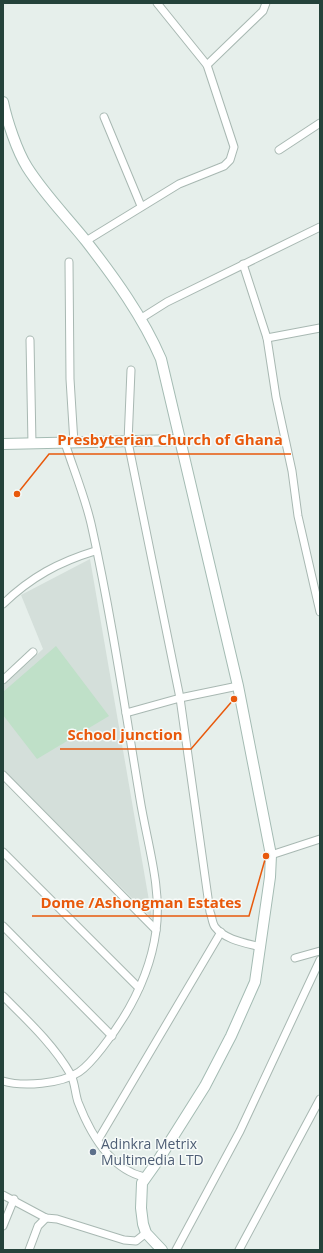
<svg xmlns="http://www.w3.org/2000/svg" width="323" height="1253" font-family="'Open Sans',sans-serif">
  <rect width="100%" height="100%" fill="#e6efeb"/>
  <!-- built -->
  <polygon fill="#d4dfda" points="90,559 152,918 3,770 3,686 43,649 21,595"/>
  <!-- green -->
  <polygon fill="#bfe0c8" points="56,646 109,716 37,759 3,715 3,692"/>
  <g fill="none" stroke-linecap="round" stroke-linejoin="round">
    <defs>
      <g id="street">
        <polyline points="207,65 263,11 266,3"/>
        <polyline points="104,117 141,206"/>
        <polyline points="279,150 320,123"/>
        <polyline points="86,241 179,184 224,166 230,160 234,147 207,65 157,3"/>
        <polyline points="69,262 70,379 74,443"/>
        <polyline points="243,264 267,338 276,397 292,471 298,516 320,612"/>
        <polyline points="140,319 167,302 320,227"/>
        <polyline points="267,338 320,328"/>
        <polyline points="30,340 32,444"/>
        <path d="M131,370L128,442L180,698L210,912C212,916 212,923 215,927C225,940 246,943 261,947"/>
        <path d="M3,604C31,577 59,562 95,551"/>
        <polyline points="3,680 33,652"/>
        <polyline points="126,713 180,698 238,686"/>
        <polyline points="3,775 156,930"/>
        <polyline points="3,852 139,988"/>
        <polyline points="271,855 320,839"/>
        <polyline points="3,926 112,1036"/>
        <polyline points="295,958 320,951"/>
        <path d="M3,996C27,1020 54,1045 71,1075C75,1083 75,1093 78,1102C90,1133 110,1169 144,1177"/>
        <path d="M3,1081C23,1087 61,1084 79,1072C88,1066 95,1057 102,1048C129,1014 150,975 156,931C162,887 147,843 140,799C125,709 112,618 92,528C86,499 74,471 65,443"/>
        <polyline points="98,1140 221,932"/>
        <polyline points="3,1195 46,1218 57,1219 124,1240 136,1241 146,1233"/>
        <polyline points="3,1226 14,1199"/>
        <polyline points="29,1250 38,1226 46,1218"/>
        <polyline points="176,1250 240,1131 320,960"/>
        <polyline points="239,1250 320,1099"/>
      </g>
      <g id="secondary">
        <path d="M3,102C7,121 17,151 27,167C44,194 66,216 86,241C114,277 143,317 161,359L238,686L271,855L270,877L255,982L231,1036L205,1086L159,1159L142,1183L141,1208L143,1224L146,1233L162,1250"/>
        <polyline points="3,444 180,440"/>
      </g>
    </defs>
    <!-- street casing -->
    <use href="#street" stroke="#a8b8b2" stroke-width="9"/>
    <!-- secondary casing -->
    <use href="#secondary" stroke="#a4bbb3" stroke-width="12"/>
    <!-- street -->
    <use href="#street" stroke="#fff" stroke-width="7"/>
    <!-- secondary -->
    <use href="#secondary" stroke="#fff" stroke-width="10"/>
  </g>
  <!-- markers -->
  <circle fill="#5c6f8a" stroke="#f7fbf9" stroke-width="1.5" cx="93" cy="1152" r="4"/>
  <g text-anchor="middle" stroke-width="3" stroke-linejoin="round" paint-order="stroke">
    <!-- service labels -->
    <g font-size="14" fill="#4e5e75" stroke="#f7fbf9" text-anchor="start">
      <text x="101" y="1149">Adinkra Metrix<tspan x="101" dy="16">Multimedia LTD</tspan></text>
    </g>
  </g>
  <!-- callouts -->
  <path fill="none" stroke="#e8590c" stroke-width="1.5" d="M17 494L49 454H291M234 699L191 749H60M266 856L249 916H32"/>
  <g fill="#e8590c" stroke="#f7fbf9" stroke-width="1.5">
    <circle cx="17" cy="494" r="4"/>
    <circle cx="234" cy="699" r="4"/>
    <circle cx="266" cy="856" r="4"/>
  </g>
  <g font-size="15" text-anchor="middle" font-weight="bold" fill="#e8590c" stroke="#f7fbf9" stroke-width="3" stroke-linejoin="round" paint-order="stroke">
    <text x="170" y="445">Presbyterian Church of Ghana</text>
    <text x="125" y="740">School junction</text>
    <text x="141" y="908">Dome /Ashongman Estates</text>
  </g>
  <!-- border -->
  <rect width="323" height="1253" fill="none" stroke="#24423a" stroke-width="8"/>
</svg>
